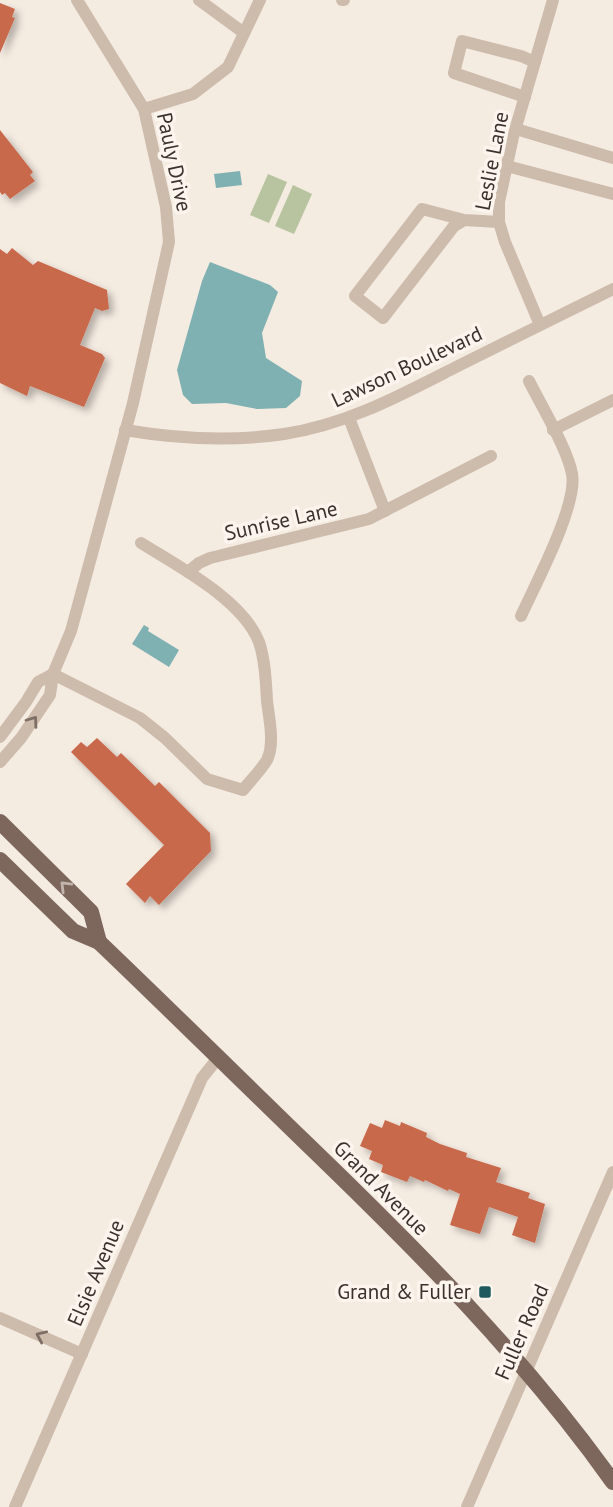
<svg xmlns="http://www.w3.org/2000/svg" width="613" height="1507" font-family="'PT Sans',sans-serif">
  <defs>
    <filter id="shadow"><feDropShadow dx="4.5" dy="4.5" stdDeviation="3.5" flood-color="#0004"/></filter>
  </defs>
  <rect width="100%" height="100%" fill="#f4ebe1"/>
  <!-- green -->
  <g fill="#b8c4a0">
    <polygon points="268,174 287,182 269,223 250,215"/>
    <polygon points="293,185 312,194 294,234 275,226"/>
  </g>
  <!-- water -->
  <g fill="#7fb0b2">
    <polygon points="240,171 242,185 216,188 214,174"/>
    <polygon points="210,262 270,285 278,292 262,333 266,358 302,381 300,396 286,408 257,409 226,403 192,404 183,395 177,370 202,281"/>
    <polygon points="144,625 149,628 148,631 179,650 169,667 132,644"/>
  </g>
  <!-- building -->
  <g fill="#c8694b" filter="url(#shadow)">
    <polygon points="0,3 15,9 12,17 15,18 0,53"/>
    <polygon points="0,130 33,172 30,175 35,181 10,199 5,193 2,195 0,192"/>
    <polygon points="12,248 33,265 38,261 107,290 109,309 102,311 95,308 80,345 102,354 105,358 84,407 30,386 27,396 0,383 0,249 7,254"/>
    <polygon points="97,738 117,757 121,753 155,786 159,782 210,833 211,851 159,905 150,896 145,903 126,884 164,845 71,752 81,742 87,747"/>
    <polygon points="385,1120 400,1126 401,1122 427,1133 426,1137 440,1144 467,1153 466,1157 501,1168 496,1182 530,1193 528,1198 545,1204 535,1243 512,1235 518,1217 489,1207 480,1234 450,1225 460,1194 449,1189 448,1191 425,1180 424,1182 410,1176 407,1182 381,1172 383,1165 369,1159 372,1151 360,1146 370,1123 382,1128"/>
  </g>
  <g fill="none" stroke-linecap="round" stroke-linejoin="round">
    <!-- minor -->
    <g stroke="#cdbbac" stroke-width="12">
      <polyline points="199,0 244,33"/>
      <polyline points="342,0 344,0"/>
      <polyline points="525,97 454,73 462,41 521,56 535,62"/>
      <polyline points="144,109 193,94 228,67 260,0"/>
      <polyline points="516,129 613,158"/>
      <polyline points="507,166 613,194"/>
      <polyline points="464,220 454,226 383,318 355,296 422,209 464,220 499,222"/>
      <polyline points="540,325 505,242 499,222 499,202 513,137 553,0"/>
      <polyline points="349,418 385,511"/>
      <path d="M125,430C178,439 230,442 284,434C346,425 401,395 456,367C508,341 561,315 613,289"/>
      <polyline points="553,430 613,400"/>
      <polyline points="188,572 199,563 210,558 369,519 491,456"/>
      <path d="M521,616C535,585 578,505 572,474C568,450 541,405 529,381"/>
      <path d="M53,674L140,718L165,738L207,779L243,790C251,780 261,770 267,760C275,744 269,718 267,701C266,682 265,660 259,642C243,600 178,566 141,543"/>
      <polyline points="0,737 26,702 38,682 53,674"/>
      <polyline points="0,762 21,738 50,695 53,674 71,631 133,403 169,242 166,207 144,109 77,0"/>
      <polyline points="0,1318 82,1354"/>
      <polyline points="15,1507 202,1078 218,1058"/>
      <polyline points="467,1507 613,1172"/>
    </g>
    <!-- major -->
    <g stroke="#7d675c" stroke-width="16">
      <polyline points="0,822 91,912 99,942"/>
      <path d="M0,860L73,931L99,942C168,1008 236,1075 304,1141C415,1248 523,1356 613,1482"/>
    </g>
  </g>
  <!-- one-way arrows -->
  <defs><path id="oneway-chevron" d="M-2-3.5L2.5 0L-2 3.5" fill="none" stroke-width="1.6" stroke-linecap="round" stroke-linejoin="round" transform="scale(1.75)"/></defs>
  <g stroke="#7d6f65">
    <use href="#oneway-chevron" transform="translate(33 721) rotate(-54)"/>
    <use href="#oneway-chevron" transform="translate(41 1336) rotate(-156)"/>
  </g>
  <use stroke="#c2b5ac" href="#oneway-chevron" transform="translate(65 886) rotate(-135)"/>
  <!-- markers -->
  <rect fill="#1f5a5e" stroke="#fbf5ee" stroke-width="2.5" x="478" y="1285" width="14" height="14" rx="3.5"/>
  <g text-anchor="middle" stroke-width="7" stroke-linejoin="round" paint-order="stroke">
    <!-- street labels -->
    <g font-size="21" fill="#3b302b" stroke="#fbf5ee">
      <text transform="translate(492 161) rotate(-79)" y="7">Leslie Lane</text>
      <text transform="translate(174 162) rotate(78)" y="7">Pauly Drive</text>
      <text transform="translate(407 367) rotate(-25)" y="7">Lawson Boulevard</text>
      <text transform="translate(281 521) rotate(-13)" y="7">Sunrise Lane</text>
      <text transform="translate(381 1188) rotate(45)" y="7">Grand Avenue</text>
      <text transform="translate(96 1273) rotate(-67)" y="7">Elsie Avenue</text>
      <text transform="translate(522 1332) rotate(-66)" y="7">Fuller Road</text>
    </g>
    <!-- poi labels -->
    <g font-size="21" fill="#3b302b" stroke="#fbf5ee" text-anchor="end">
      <text x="471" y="1299">Grand &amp; Fuller</text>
    </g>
  </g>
</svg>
